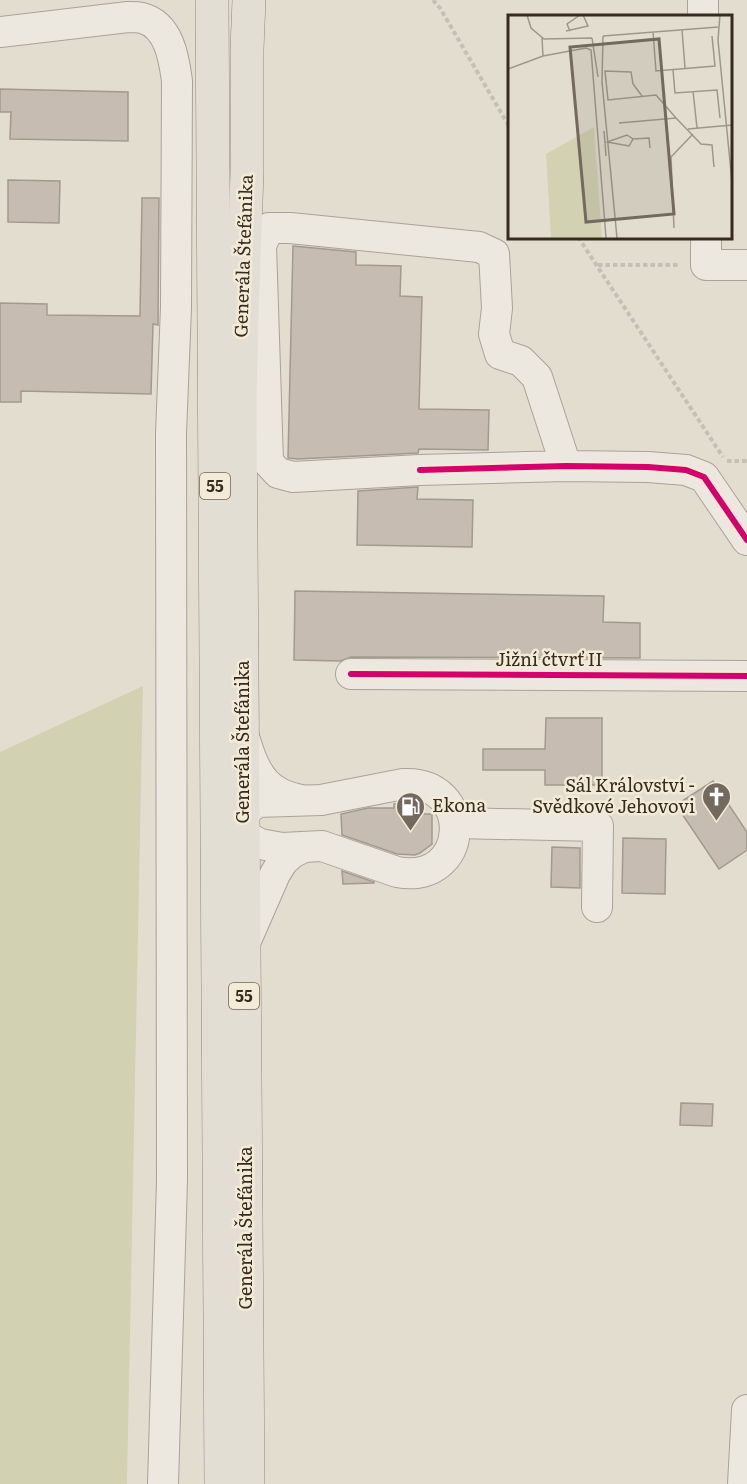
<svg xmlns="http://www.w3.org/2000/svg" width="747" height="1484" font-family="Literata,serif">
  <rect width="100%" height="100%" fill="#e3ddd0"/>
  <!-- green -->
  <polygon fill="#d2d2b3" points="143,686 127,1484 0,1484 0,752"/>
  <!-- building -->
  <g fill="#c7bcb1" stroke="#a3998f" stroke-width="1.5">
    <polygon points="0,89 128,92 128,141 10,139 11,112 0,112"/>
    <polygon points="8,180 60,181 59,223 8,222"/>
    <polygon points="142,198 159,198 158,325 153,324 151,394 21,391 21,402 0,402 0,303 47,304 47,315 140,316"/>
    <polygon points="293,246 356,252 356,265 401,266 400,296 422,297 419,409 489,410 488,450 419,449 418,453 298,459 288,458"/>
    <polygon points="418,487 417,499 473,500 472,547 357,545 358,491"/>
    <polygon points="295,591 604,596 603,622 640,623 640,658 351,657 341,661 294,660"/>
    <polygon points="546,718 602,718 602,785 545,785 545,770 483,770 483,749 545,749"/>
    <polygon points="713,781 747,832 747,850 719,869 676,805"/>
    <polygon points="418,803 422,805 422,814 432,814 432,844 420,853 415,855 397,854 342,835 341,814 368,808 394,808 394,804"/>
    <polygon points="623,838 666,839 665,894 622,893"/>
    <polygon points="552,847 580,848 580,888 551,887"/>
    <polygon points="342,871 374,882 374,883 343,884"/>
    <polygon points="681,1103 713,1104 712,1126 680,1125"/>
  </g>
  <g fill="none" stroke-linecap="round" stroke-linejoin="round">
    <defs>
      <g id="minor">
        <polyline points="703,0 703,16"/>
        <path d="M0,32L128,17C132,17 138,17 142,18C169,25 174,58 177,81L176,307L171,434L172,1180L163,1484"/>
        <polyline points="706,237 706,265 747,265"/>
        <polyline points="566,466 537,377 521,361 500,354 494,334 497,308 494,254 479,247 290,228 269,228 261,245 268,462 278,473 293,477 420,470 566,466 648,467 686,470 704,477 747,540"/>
        <polyline points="351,674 747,676"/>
        <path d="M244,737C250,757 258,782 278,792C284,796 293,798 300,800"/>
        <path d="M231,817L236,825L247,837L260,844L282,848L322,846L397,872C470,886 476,780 403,784L321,800L257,802C247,809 239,820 233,830"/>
        <polyline points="455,823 598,826 597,907"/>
        <polyline points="244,945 275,874 283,861 292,853 304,847"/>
        <polyline points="743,1484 747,1410"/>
      </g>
      <g id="major">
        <polyline points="212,0 221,1484"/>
        <polyline points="248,1484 240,406 242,316 247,172 247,49 249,0"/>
      </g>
    </defs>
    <!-- minor casing -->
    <use href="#minor" stroke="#a9a298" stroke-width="32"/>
    <!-- major casing -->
    <use href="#major" stroke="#8e887f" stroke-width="34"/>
    <!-- path -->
    <g stroke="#c4bfb7" stroke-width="4" stroke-dasharray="4.5 3" stroke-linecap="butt">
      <polyline points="433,0 440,8 510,128"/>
      <polyline points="578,237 723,457"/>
      <polyline points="598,265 680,265"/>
      <polyline points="727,461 747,461"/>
    </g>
    <!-- minor -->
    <use href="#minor" stroke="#ece8e0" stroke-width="30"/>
    <!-- major -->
    <use href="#major" stroke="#e3ded3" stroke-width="33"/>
    <defs>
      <g id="cycleway">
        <polyline points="420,470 566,466 648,467 686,470 704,477 747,540"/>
        <polyline points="351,674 747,676"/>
      </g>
    </defs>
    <!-- cycleway casing -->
    <use href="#cycleway" stroke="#f3ebd7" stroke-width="10"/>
    <!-- cycleway -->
    <use href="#cycleway" stroke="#d6006c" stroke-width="6"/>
  </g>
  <!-- icons -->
  <defs>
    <symbol id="church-pin" viewBox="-11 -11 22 30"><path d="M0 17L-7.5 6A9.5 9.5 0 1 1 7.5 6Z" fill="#73695e" stroke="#f3ebd7"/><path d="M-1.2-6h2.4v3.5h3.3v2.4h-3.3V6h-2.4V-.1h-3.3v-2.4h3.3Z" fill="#fff"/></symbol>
    <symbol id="fuel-pin" viewBox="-11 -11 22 30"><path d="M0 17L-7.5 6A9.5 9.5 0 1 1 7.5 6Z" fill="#73695e" stroke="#f3ebd7"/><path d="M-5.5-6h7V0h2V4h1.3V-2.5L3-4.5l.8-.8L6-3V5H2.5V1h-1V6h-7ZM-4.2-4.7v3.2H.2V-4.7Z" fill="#fff"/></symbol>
  </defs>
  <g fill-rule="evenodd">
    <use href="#church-pin" x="700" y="780" width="33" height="45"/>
    <use href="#fuel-pin" x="394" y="790" width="33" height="45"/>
  </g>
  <g text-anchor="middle" stroke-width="5" stroke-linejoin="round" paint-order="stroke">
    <!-- shield labels -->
    <g fill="#f3ebd7" stroke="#6f6558" stroke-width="1.5">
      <rect x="200" y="473" width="30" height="26" rx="4.5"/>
      <rect x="229" y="983" width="30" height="26" rx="4.5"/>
    </g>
    <g font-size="16" font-weight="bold" fill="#372b21">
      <text x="215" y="492">55</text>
      <text x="244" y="1002">55</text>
    </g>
    <!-- street labels -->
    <g font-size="18" fill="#372b21" stroke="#f3ebd7">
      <text transform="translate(244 256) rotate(-88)" y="6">Generála Štefánika</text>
      <text x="549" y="666">Jižní čtvrť II</text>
      <text transform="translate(243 742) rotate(-90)" y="6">Generála Štefánika</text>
      <text transform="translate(246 1228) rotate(-90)" y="6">Generála Štefánika</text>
    </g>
    <!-- poi labels -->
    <g font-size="18" fill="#372b21" stroke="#f3ebd7" text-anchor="end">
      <text x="695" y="792">Sál Království -<tspan x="695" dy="21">Svědkové Jehovovi</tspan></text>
      <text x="432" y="812" text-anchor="start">Ekona</text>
    </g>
  </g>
  <!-- overview -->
  <g transform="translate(508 15)">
    <rect width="224" height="224" fill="#e3ddd0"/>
    <path d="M86,112L94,223H43L38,139Z" fill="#d2d2b3"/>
    <path fill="none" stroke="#9e968a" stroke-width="1.5" d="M19,0L23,13L36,24L84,23M212,0L210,25L224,167M174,15L177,53M58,16L80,11L75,0M62,16L59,9L72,0M145,17L148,56L207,51L204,21M95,21L94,67L109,223M95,21L210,12M34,23L35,41M84,23L90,62M0,54L35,41L78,33L83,35L98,223M165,55L167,78L209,75L212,103M185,76L189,113M134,81L125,69L123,57L97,56L100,85L148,80L168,103M111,108L168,103L193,129L204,130L206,152M180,114L224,110M96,116L98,141M119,120L125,124L121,131L99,127ZM125,124L141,123L142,133M166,213L163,142L185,119"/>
    <path fill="#73695e" fill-opacity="0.15" stroke="#73695e" stroke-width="3" d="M151,24L166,199L78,207L62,32Z"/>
    <rect width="224" height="224" fill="none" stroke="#372b21" stroke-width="3"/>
  </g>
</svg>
